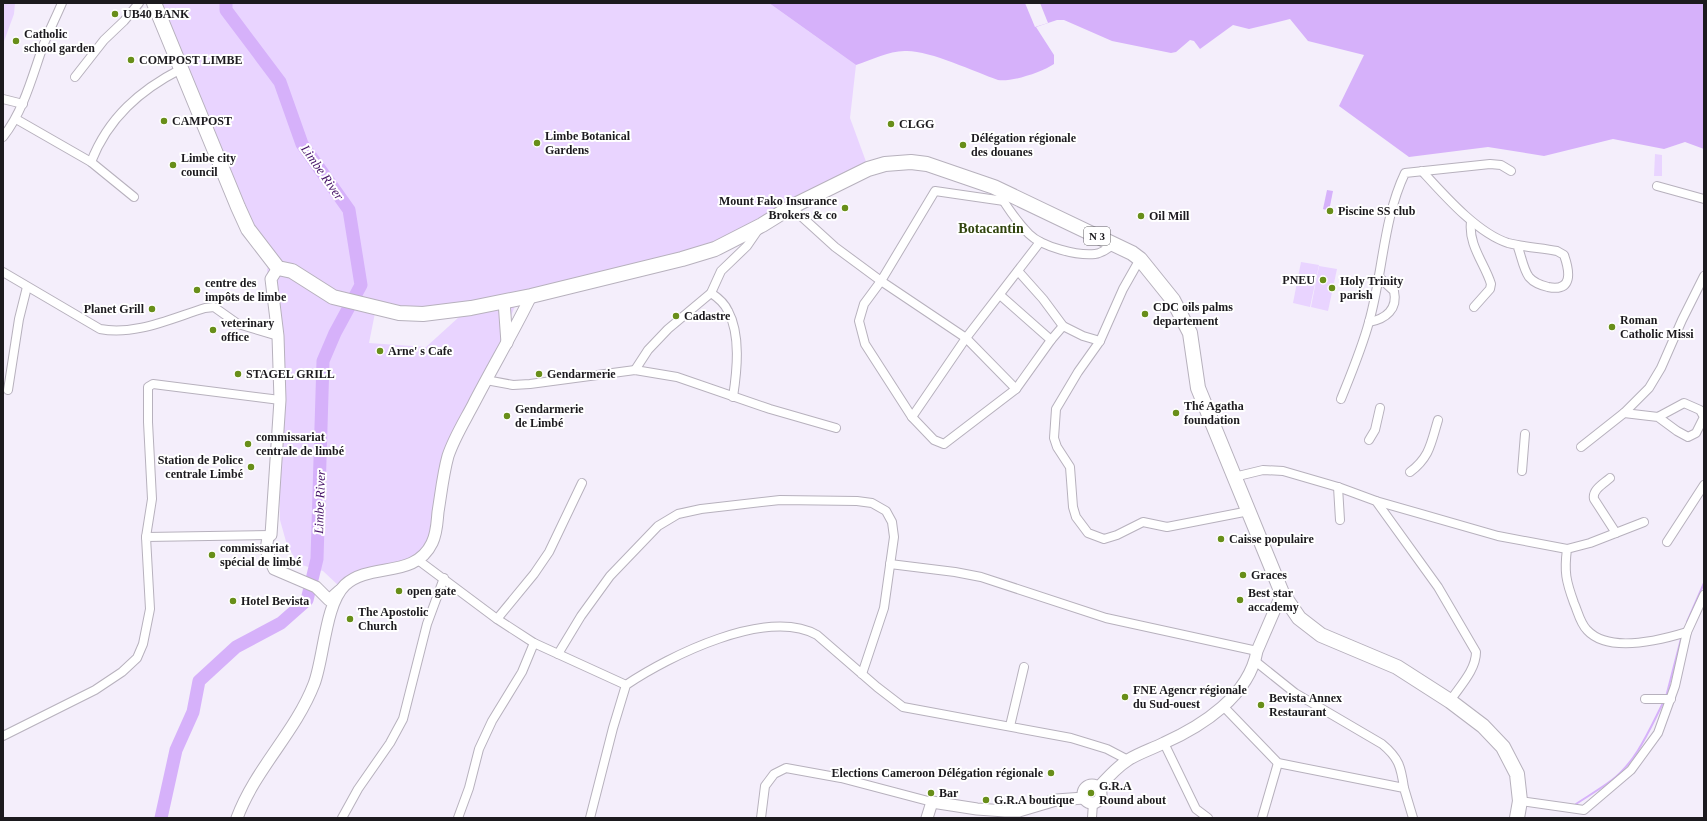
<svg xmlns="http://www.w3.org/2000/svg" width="1707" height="821" font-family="Georgia,serif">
  <rect width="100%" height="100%" fill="#f4eefb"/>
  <!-- green -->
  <g fill="#e9d4ff" fill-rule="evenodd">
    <polygon points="3,3 15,3 14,14 3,44"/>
    <path d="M155,3H769L856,65L850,118L868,167L712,248L518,299L485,378L449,445L432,542L425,553L339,586L323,571L298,564L287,545L280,520L275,327L267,269L276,257L250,226ZM470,307L426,347L369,343L376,308Z"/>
    <polygon points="1655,154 1662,155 1662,176 1654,176"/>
    <polygon points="1301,262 1319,265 1310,307 1293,303"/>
    <polygon points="1319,266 1337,269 1328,311 1311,307"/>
  </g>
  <!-- water -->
  <g fill="#d6b1fa">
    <path d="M769,3H1704V149L1685,142L1664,149L1613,139L1544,156L1488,147L1409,157L1339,106L1364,55L1308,41L1290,19L1249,29L1233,25L1200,49L1194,41L1190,40L1176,52L1171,53L1112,41L1064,20H1057L1036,27L1054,55V64C1042,72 1013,82 998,80C975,72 931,51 907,51C890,50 872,60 856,65Z"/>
    <polygon points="1327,190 1333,191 1329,211 1323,209"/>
  </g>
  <!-- pier -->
  <polygon fill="#f4eefb" points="1025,3 1040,3 1048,23 1035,27"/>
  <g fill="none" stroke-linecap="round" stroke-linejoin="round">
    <!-- stream -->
    <g stroke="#d6b1fa" stroke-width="2">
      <polyline points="1687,622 1704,583"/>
      <polyline points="1666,697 1682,635"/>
      <path d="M1576,804C1588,796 1600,789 1612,780C1637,761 1650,728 1664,701"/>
    </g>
    <!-- river -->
    <polyline stroke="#d6b1fa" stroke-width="13" points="161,818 176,750 193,712 199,681 236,647 281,623 307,600 317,559 323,361 335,333 361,285 349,210 302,144 280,82 226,10 226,3"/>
    <defs>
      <g id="street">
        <polyline points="75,77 104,40 124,21 139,3"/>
        <polyline points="3,99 23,104"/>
        <polyline points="16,119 91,162 134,197"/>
        <path d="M3,137C24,110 32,77 43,46C49,31 56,17 62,3"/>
        <path d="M91,162C108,118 140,90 181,69"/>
        <path d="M1422,171C1444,195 1477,233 1508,243C1524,247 1541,248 1557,251L1564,255C1570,272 1573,292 1548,287C1540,285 1534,283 1529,277C1523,269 1521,254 1517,245"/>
        <polyline points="1657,186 1704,199"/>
        <path d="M1001,197C1009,210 1019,224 1029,234C1042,247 1078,256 1095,254C1103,253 1108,248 1114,244"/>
        <polyline points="1004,201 935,191 881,281 864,304 859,321 865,344 912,417 934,440 944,444 1016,389 1051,340 1063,326 1083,336 1100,341"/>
        <polyline points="791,207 835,247 881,281 966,338 1016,389"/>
        <path d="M1471,222C1468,245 1485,264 1491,284L1490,289L1474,307"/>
        <polyline points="1140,259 1123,289 1100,341 1078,372 1056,409 1054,438 1057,447 1070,467 1073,507 1076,517 1088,533 1104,539 1117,535 1143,522 1167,527 1249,511"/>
        <polyline points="1018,271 1043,299 1063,326"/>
        <path d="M3,272L100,329C135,336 172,318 205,308L214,307L238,324L278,336"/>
        <path d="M711,293C717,297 725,304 728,311C741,335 737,371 733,397"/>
        <polyline points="1000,295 1051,340"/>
        <path d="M1369,322C1386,319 1398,309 1394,291L1379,277"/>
        <polyline points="635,370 648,350 668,329 711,293 721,271 747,246 758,230"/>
        <polyline points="486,380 513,385 530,384 635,370 677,377 770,409 836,428"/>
        <polyline points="8,390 19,319 27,287"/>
        <path d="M1341,399C1351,374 1362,348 1369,322C1383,273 1383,219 1405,173L1490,164L1501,165L1511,171"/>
        <polyline points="1624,413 1658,417 1684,403 1700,410 1704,417 1696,433 1688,437 1677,431 1658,417"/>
        <polyline points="912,417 966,338 1040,242"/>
        <polyline points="1369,440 1375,430 1380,408"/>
        <polyline points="1581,447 1624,413 1649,388 1661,368 1682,320 1704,276"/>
        <polyline points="1522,471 1525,434"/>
        <path d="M1410,472C1430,457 1431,443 1438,420"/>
        <path d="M1234,477L1263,470L1283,471L1338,487L1376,501L1438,587L1476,652C1476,670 1460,686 1450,701"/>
        <path d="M1610,478C1603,484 1592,490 1594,499L1616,533"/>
        <polyline points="1338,487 1340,520"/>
        <polyline points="1376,501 1498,536 1567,549"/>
        <path d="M1644,522L1590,543L1567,549C1564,572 1566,581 1574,603C1578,612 1580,623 1587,630C1609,654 1661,640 1687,632"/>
        <polyline points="146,537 152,499 148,422 148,387 153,384 280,400"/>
        <polyline points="1667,542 1704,485"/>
        <polyline points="418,560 497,619 534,643 626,685"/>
        <polyline points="890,564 955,572 981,577 1106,618 1257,651"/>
        <polyline points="497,619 534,574 549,552 582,483"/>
        <polyline points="558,654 581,616 610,576 658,526 678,514 701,509 780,500 857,501 872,503 886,511 892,522 894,537 884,608 862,674"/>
        <path d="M1255,661L1295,693L1382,744C1399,758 1401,767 1404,788"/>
        <polyline points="1645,699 1671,699"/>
        <polyline points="1223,706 1278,763 1404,788 1413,818"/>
        <polyline points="1010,726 1024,667"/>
        <polyline points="3,736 95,690 122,672 137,658 143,644 150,609 146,537 271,535"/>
        <polyline points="1164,743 1196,809 1208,818"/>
        <polyline points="1520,801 1584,810 1631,770 1658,733 1675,686 1687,632 1704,595"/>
        <polyline points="342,818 358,789 390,743 403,719 427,624 444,578"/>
        <polyline points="458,818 469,788 479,749 492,721 522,672 534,643"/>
        <path d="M590,818L613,728L626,685C669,656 767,607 817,635L877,687L903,707L1071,738L1107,749L1128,760"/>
        <polyline points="761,818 765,786 774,774 786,768 841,778 932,802"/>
        <polyline points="1092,818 1093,803"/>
        <polyline points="1262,818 1278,763"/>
      </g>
      <g id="secondary">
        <polyline points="278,268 271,279 278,336 280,400 271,535 268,537 266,550 274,569 316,587 329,600 339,591"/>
        <polyline points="504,301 507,343"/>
        <circle cx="1092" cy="794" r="9"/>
        <path d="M1099,787C1107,778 1117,767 1128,760C1139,753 1152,749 1164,743C1202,726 1249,696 1257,651L1282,593"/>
        <path d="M237,818C255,769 295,733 314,684C324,658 325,604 345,585C370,562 415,579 432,543C437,533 437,522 438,512C441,494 443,474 448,456C454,438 464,422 473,405C492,368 513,333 531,296"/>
        <polyline points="927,818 932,802 977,809 1005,811 1019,811 1056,800 1084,798"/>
      </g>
      <polyline id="highway" points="154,3 238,207 248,229 278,268 292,271 333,297 399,313 423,314 471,308 531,296 682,259 715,249 762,225 791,207 868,169 885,164 911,162 927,164 994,187 1132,253 1140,259 1173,300 1190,333 1198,388 1282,593 1299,618 1321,635 1397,667 1450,701 1483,726 1503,747 1517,774 1520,801 1517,818"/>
    </defs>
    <!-- street casing -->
    <use href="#street" stroke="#b7b1bd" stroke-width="10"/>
    <!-- secondary casing -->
    <use href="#secondary" stroke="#b7b1bd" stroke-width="13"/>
    <!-- highway casing -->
    <use href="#highway" stroke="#b7b1bd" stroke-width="16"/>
    <!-- street -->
    <use href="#street" stroke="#fff" stroke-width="8"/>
    <!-- secondary -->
    <use href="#secondary" stroke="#fff" stroke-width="11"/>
    <!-- highway -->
    <use href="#highway" stroke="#fff" stroke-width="14"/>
  </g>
  <!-- markers -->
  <g fill="#688e19" stroke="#fff" stroke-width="1.5">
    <circle cx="115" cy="14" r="4"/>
    <circle cx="16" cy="41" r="4"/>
    <circle cx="131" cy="60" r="4"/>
    <circle cx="164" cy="121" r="4"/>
    <circle cx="891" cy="124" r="4"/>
    <circle cx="537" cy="143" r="4"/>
    <circle cx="963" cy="145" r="4"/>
    <circle cx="173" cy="165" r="4"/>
    <circle cx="845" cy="208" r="4"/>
    <circle cx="1330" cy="211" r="4"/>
    <circle cx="1141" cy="216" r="4"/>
    <circle cx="1323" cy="280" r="4"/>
    <circle cx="1332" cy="288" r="4"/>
    <circle cx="197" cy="290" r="4"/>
    <circle cx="152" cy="309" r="4"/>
    <circle cx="1145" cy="314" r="4"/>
    <circle cx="676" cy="316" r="4"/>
    <circle cx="1612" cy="327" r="4"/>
    <circle cx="213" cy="330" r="4"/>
    <circle cx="380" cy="351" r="4"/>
    <circle cx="238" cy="374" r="4"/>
    <circle cx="539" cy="374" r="4"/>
    <circle cx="1176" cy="413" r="4"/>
    <circle cx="507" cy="416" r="4"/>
    <circle cx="248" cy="444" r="4"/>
    <circle cx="251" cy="467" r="4"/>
    <circle cx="1221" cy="539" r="4"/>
    <circle cx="212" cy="555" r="4"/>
    <circle cx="1243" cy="575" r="4"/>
    <circle cx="399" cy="591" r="4"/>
    <circle cx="1240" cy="600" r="4"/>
    <circle cx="233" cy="601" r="4"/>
    <circle cx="350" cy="619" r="4"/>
    <circle cx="1125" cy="697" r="4"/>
    <circle cx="1261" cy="705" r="4"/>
    <circle cx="1051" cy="773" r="4"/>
    <circle cx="931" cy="793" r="4"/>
    <circle cx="1091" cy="793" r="4"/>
    <circle cx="986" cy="800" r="4"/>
  </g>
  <g text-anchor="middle" stroke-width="4" stroke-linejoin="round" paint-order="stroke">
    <!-- shield labels -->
    <rect fill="#fff" stroke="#605f62" stroke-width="1" x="1084" y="227" width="26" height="18" rx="3"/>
    <g font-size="11" font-weight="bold" fill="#1c1a1e">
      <text x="1097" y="240">N 3</text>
    </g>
    <!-- poi labels -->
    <g font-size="12" font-weight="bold" fill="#1c1a1e" stroke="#fff" text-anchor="start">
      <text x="123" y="18">UB40 BANK</text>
      <text x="24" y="38">Catholic<tspan x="24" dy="14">school garden</tspan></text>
      <text x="139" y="64">COMPOST LIMBE</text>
      <text x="172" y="125">CAMPOST</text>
      <text x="899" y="128">CLGG</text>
      <text x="545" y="140">Limbe Botanical<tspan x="545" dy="14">Gardens</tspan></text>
      <text x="971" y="142">Délégation régionale<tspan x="971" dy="14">des douanes</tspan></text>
      <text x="181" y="162">Limbe city<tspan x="181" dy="14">council</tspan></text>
      <text x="837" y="205" text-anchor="end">Mount Fako Insurance<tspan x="837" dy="14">Brokers &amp; co</tspan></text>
      <text x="1338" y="215">Piscine SS club</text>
      <text x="1149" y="220">Oil Mill</text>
      <text x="1315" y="284" text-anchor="end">PNEU</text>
      <text x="1340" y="285">Holy Trinity<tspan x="1340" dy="14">parish</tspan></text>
      <text x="205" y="287">centre des<tspan x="205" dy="14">impôts de limbe</tspan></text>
      <text x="1153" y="311">CDC oils palms<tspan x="1153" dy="14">departement</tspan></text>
      <text x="144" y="313" text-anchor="end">Planet Grill</text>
      <text x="684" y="320">Cadastre</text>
      <text x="1620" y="324">Roman<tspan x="1620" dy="14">Catholic Missi</tspan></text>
      <text x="221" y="327">veterinary<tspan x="221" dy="14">office</tspan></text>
      <text x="388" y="355">Arne' s Cafe</text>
      <text x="246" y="378">STAGEL GRILL</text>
      <text x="547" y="378">Gendarmerie</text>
      <text x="1184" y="410">Thé Agatha<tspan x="1184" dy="14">foundation</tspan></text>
      <text x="515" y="413">Gendarmerie<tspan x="515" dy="14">de Limbé</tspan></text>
      <text x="256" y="441">commissariat<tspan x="256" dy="14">centrale de limbé</tspan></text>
      <text x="243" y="464" text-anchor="end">Station de Police<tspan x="243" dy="14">centrale Limbé</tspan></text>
      <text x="1229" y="543">Caisse populaire</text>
      <text x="220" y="552">commissariat<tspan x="220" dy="14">spécial de limbé</tspan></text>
      <text x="1251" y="579">Graces</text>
      <text x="407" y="595">open gate</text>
      <text x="1248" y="597">Best star<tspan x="1248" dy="14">accademy</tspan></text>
      <text x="241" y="605">Hotel Bevista</text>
      <text x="358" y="616">The Apostolic<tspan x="358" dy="14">Church</tspan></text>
      <text x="1133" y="694">FNE Agencr régionale<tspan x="1133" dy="14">du Sud-ouest</tspan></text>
      <text x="1269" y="702">Bevista Annex<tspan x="1269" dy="14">Restaurant</tspan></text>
      <text x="1043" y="777" text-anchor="end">Elections Cameroon Délégation régionale</text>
      <text x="1099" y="790">G.R.A<tspan x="1099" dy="14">Round about</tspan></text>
      <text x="939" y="797">Bar</text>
      <text x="994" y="804">G.R.A boutique</text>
    </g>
    <!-- water labels -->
    <g font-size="13" font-style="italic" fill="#451367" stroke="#fff">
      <text transform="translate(323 172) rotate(55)" y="5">Limbe River</text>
      <text transform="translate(319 502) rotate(-88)" y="5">Limbe River</text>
    </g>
    <!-- quarter labels -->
    <g font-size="14" font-weight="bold" fill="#31440e" stroke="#fff">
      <text x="991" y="233">Botacantin</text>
    </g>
  </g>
  <!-- border -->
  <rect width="1707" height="821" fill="none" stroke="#1c1a1e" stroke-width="8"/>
</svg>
